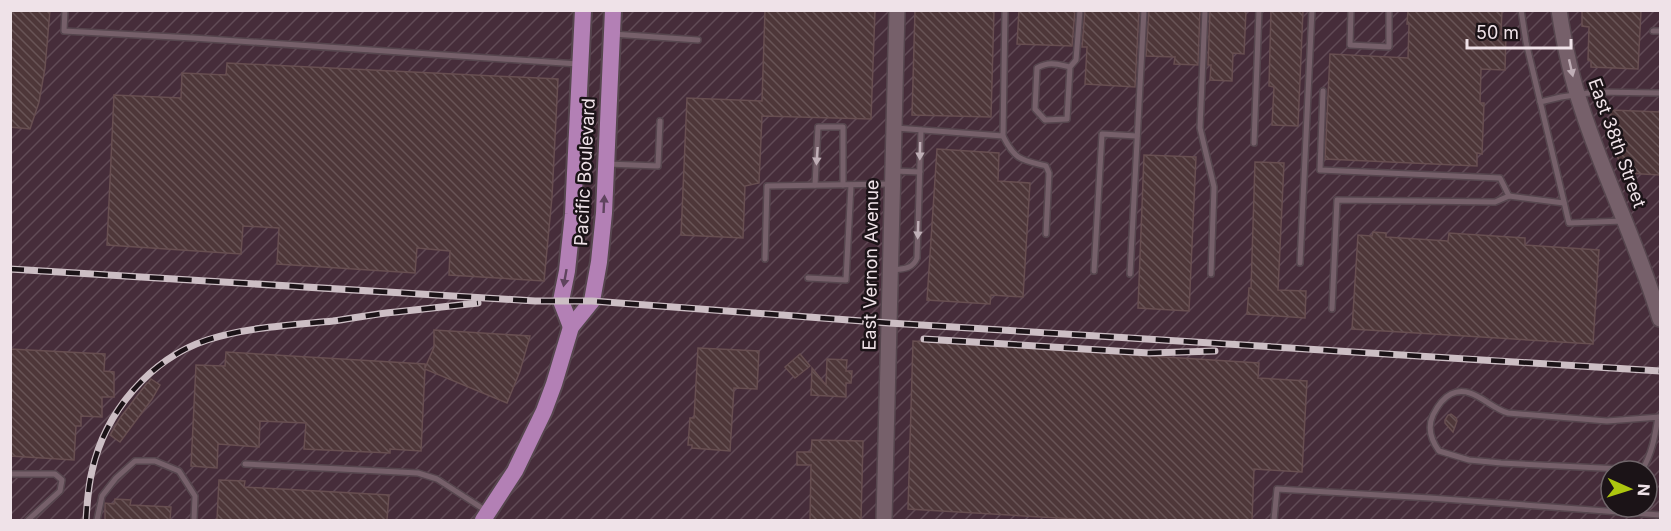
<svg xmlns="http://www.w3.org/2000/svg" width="1671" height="531" font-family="Inter,sans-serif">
  <defs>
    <pattern id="industrial-furrows" width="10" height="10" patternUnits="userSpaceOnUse" patternTransform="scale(1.5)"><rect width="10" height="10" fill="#462d3a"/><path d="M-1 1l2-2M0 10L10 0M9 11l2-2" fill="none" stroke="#614b56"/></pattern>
    <pattern id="building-back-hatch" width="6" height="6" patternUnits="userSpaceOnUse" patternTransform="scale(1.5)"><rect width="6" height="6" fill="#4e3739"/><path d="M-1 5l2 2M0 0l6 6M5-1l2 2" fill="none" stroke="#685456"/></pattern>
  </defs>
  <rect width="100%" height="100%" fill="#3a2730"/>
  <!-- industrial -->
  <path fill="url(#industrial-furrows)" fill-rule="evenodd" d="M10,11H1660V520H11ZM1611,471H1647V507H1611Z"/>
  <!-- building -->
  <g fill="url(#building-back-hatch)" stroke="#684f51" stroke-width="1.5">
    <polygon points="10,10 50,10 45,68 39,102 30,129 10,127"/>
    <polygon points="765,10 875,10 871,119 762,116 759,183 745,186 743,238 681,235 687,98 762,101"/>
    <polygon points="915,10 994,10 991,117 912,115"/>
    <polygon points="1019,10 1075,10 1072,46 1017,44"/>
    <polygon points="1085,10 1139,10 1135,87 1085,84 1087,47 1082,47"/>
    <polygon points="1149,10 1200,10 1198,65 1174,64 1175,57 1146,56"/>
    <polygon points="1210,10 1246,10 1244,54 1233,53 1232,81 1210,80 1211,65 1208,65"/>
    <polygon points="1271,10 1303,10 1298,126 1272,125 1274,87 1269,86"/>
    <polygon points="1409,10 1502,10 1501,34 1506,34 1505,70 1481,69 1480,103 1484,103 1482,154 1477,153 1477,166 1325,159 1330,54 1408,58 1409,24 1407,24 1408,11"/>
    <polygon points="1582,10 1641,11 1638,69 1591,67 1591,61 1588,60 1589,27 1582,26"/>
    <polygon points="227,63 558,79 552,197 544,281 449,275 450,251 417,248 415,273 277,264 279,228 243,226 241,254 107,245 114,95 181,98 182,73 226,75"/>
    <polygon points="1611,110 1660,112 1660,175 1624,173 1610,138"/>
    <polygon points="937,149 999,153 998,181 1030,183 1023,297 991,295 990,304 927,300"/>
    <polygon points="1144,155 1196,157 1189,311 1138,308"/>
    <polygon points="1255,162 1284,163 1278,290 1306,291 1305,318 1247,314 1249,288 1251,288"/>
    <polygon points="1373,232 1386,233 1386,237 1448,241 1449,233 1525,238 1525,245 1599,250 1593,344 1352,329 1358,235 1372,236"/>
    <polygon points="434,330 530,336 520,371 507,403 425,369 421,451 390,449 390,453 304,449 306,423 260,421 259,447 218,444 217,468 191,466 196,365 225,366 226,352 425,364 425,368 434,347"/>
    <polygon points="913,341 1259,363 1258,378 1307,381 1302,472 1254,469 1252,520 1091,520 908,509"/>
    <polygon points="698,348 759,351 757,389 734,388 730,451 692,448 692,445 688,445 690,418 694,418"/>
    <polygon points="10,349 105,354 104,371 114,372 114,397 102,397 102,417 81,416 81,426 76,426 74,460 10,456"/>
    <polygon points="800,354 810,366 795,378 785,367"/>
    <polygon points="827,359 847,360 846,371 852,371 851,383 846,383 846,397 811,395 812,368 826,385"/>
    <polygon points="151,379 160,385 152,399 120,442 110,435 120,418 147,383 148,383"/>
    <polygon points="1451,414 1456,418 1457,421 1453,432 1445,423 1445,420 1448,415"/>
    <polygon points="812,440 863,441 861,520 810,520 811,465 797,465 797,452 811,452"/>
    <polygon points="219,480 245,481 244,487 389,495 387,520 217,520"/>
    <polygon points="115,499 131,500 130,505 171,507 170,520 105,520 105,503 114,504"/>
  </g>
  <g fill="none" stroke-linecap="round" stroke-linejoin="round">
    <defs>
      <g id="lane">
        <polyline points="65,10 64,31 193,38 578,64"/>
        <polyline points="1205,10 1200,128 1214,187 1211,274"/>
        <polyline points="1351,10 1350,45 1389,47 1389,10"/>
        <polyline points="1521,10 1526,42 1569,223 1623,221"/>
        <polyline points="1653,31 1660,31"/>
        <polyline points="613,34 698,40"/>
        <path d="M1070,67C1057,64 1049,61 1037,68L1035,109L1045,120L1067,119L1070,67L1076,60L1080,10"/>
        <polyline points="1323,91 1320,170 1500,178 1509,196"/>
        <polyline points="1540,102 1561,97 1596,92 1660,93"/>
        <polyline points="896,128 1003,136 1005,10"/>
        <path d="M1003,136C1015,160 1021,160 1046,166L1049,173L1046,234"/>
        <polyline points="1254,143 1259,10"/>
        <polyline points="608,164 658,166 660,121"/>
        <polyline points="894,171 920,172"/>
        <polyline points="815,185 818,127 843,127 843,185"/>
        <polyline points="765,259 767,186 891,184"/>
        <polyline points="1300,263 1312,10"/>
        <path d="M892,270C903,269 913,269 917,258L921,130"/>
        <polyline points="1094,271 1102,134 1137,136"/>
        <polyline points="1130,274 1144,10"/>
        <polyline points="808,278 846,280 851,185"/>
        <polyline points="1332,309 1337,200 1495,202 1509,196 1564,203"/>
        <path d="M1658,417C1655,436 1652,454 1642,470L1501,463L1469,460L1439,451C1431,440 1427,428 1433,415C1437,407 1443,398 1451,394C1472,384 1489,408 1508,413L1607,421L1660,417"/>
        <polyline points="245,464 418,473 437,479 485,510"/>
        <polyline points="10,474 55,474 62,480 60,491 28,520"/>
        <polyline points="97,520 102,496 116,478 135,461 155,461 179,471 195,496 194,520"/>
        <polyline points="1274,520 1277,489 1430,498 1660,515"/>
      </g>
      <g id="secondary">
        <path d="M1559,10C1564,43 1571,77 1582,109C1605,180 1639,247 1660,319"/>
        <polyline points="884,520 897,10"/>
      </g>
      <g id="primary">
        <polyline points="571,327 561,301 567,271 573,214 583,10"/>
        <polyline points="483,520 515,471 544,411 554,384 571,327 592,301 599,262 604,213 613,10"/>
      </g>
    </defs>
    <!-- lane casing -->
    <use href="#lane" stroke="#56464e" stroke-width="8"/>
    <!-- secondary casing -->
    <use href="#secondary" stroke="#56464e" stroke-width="18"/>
    <!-- primary casing -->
    <use href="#primary" stroke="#56464e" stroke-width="20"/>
    <!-- lane -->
    <use href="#lane" stroke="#76606a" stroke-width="5"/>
    <!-- secondary -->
    <use href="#secondary" stroke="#76606a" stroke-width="15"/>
    <!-- primary -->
    <use href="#primary" stroke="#b380b5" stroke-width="16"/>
    <defs>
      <g id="rail">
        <polyline points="10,269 535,301 592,301 889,323 1660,371"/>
        <polyline points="924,339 1149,353 1215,351"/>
        <path d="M86,520C87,504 88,487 92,471C105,412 150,359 207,340C247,327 292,325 333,321C354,318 375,314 396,312C424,309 451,306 478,303"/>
      </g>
    </defs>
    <!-- rail casing -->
    <use href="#rail" stroke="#ccbec4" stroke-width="7"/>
    <!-- rail -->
    <use href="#rail" stroke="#1b1317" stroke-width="4.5" stroke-dasharray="14" stroke-linecap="butt"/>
  </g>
  <!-- one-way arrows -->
  <defs><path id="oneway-solid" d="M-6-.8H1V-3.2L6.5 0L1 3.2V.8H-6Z" transform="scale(1.5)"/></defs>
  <g fill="#bfaeb6">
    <use href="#oneway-solid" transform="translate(1571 68) rotate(77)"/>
    <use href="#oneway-solid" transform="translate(920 151) rotate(91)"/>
    <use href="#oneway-solid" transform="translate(817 156) rotate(94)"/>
    <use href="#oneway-solid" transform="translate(918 230) rotate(92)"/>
  </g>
  <g fill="#5f445e">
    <use href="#oneway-solid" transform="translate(604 204) rotate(-87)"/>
    <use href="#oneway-solid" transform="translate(565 278) rotate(100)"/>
  </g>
  <g text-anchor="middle" stroke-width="5" stroke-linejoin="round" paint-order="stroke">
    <!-- street labels -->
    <g font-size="18" fill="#efe2e8" stroke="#1b1317">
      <text transform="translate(1617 143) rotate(70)" y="6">East 38th Street</text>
      <text transform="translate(585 172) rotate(-87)" y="6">Pacific Boulevard</text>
      <text transform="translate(871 265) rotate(-89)" y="6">East Vernon Avenue</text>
    </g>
  </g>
  <!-- border -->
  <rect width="1671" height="531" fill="none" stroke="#efe2e8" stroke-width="24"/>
  <!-- north arrow -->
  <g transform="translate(1629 489) rotate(93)"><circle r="28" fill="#1b1317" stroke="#70666b" stroke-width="1.5"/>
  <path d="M0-4.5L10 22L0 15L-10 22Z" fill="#adc60f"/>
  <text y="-9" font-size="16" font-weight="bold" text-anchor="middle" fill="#efe2e8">N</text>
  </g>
  <!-- scale -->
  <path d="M1467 39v9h104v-9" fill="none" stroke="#efe2e8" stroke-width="3"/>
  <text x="1476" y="39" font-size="18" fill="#efe2e8" stroke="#1b1317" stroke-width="4.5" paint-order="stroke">50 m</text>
</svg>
